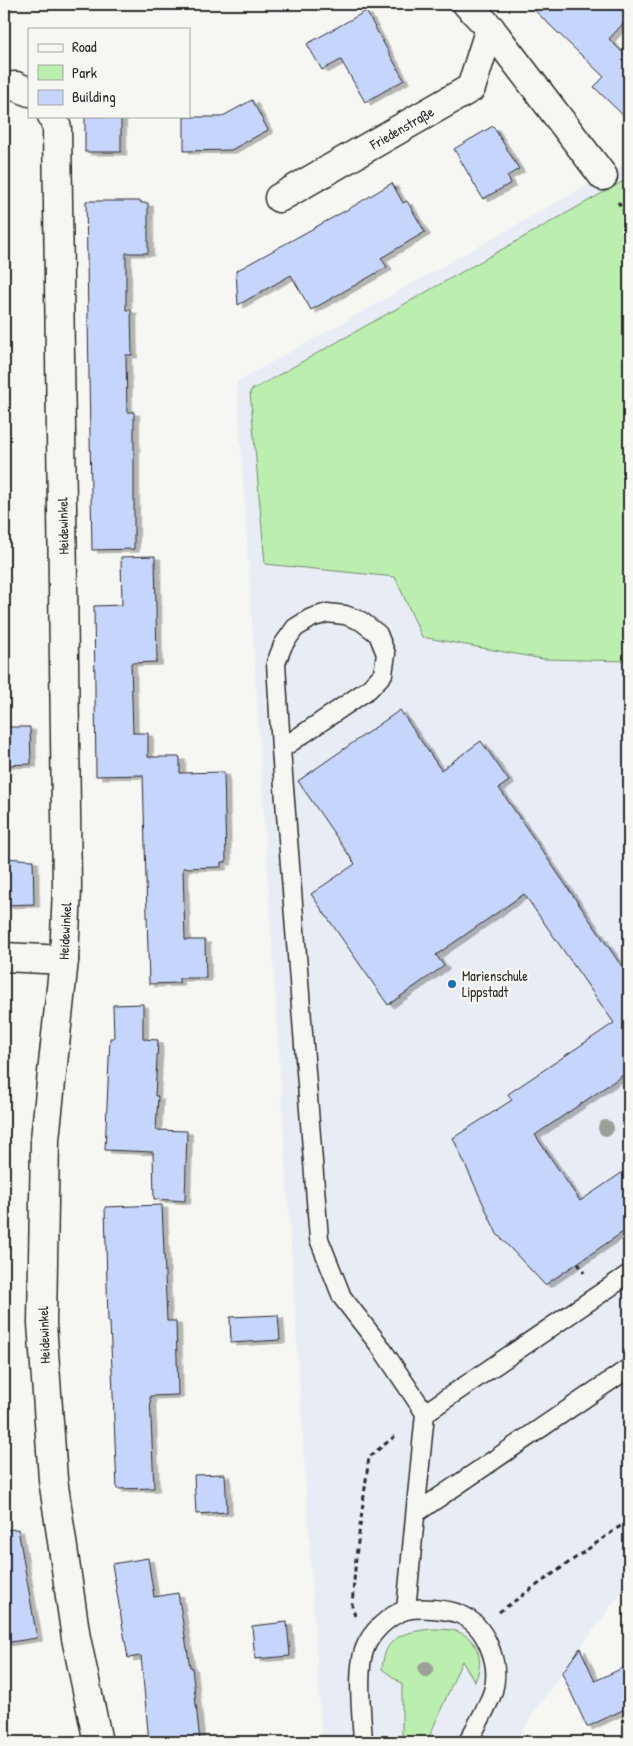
<svg xmlns="http://www.w3.org/2000/svg" width="633" height="1746" font-family="'Patrick Hand',sans-serif">
  <defs>
    <filter id="shadow"><feDropShadow dx="5.5" dy="3" stdDeviation="0" flood-color="#0004"/></filter>
  </defs>
  <rect width="100%" height="100%" fill="#f6f6f2"/>
  <filter id="ink" filterUnits="userSpaceOnUse"><feTurbulence type="fractalNoise" baseFrequency=".02" numOctaves="2"/><feDisplacementMap in="SourceGraphic" scale="10" xChannelSelector="R" yChannelSelector="G"/><feConvolveMatrix kernelMatrix="1 2 1 2 8 2 1 2 1" color-interpolation-filters="sRGB"/></filter>
  <g filter="url(#ink)">
    <!-- built -->
    <polygon fill="#e8ecf5" points="629,162 629,1586 612,1604 533,1713 517,1742 322,1742 237,382"/>
    <!-- green -->
    <g fill="#bbeeaf" stroke="#738c6d">
      <polygon points="629,178 629,661 543,659 422,637 395,577 265,564 250,391"/>
      <path d="M432,1629C440,1629 448,1629 456,1631C480,1639 484,1661 475,1682L462,1661L427,1742H402V1684L382,1669C384,1636 404,1632 432,1629Z"/>
    </g>
    <!-- building -->
    <g fill="#c6d5fc" stroke="#2b2b2b" filter="url(#shadow)">
      <polygon points="528,4 629,4 629,17 609,39 625,55 629,51 629,121 594,87 604,77"/>
      <polygon points="366,11 404,80 365,102 341,60 322,70 307,44"/>
      <polygon points="252,100 268,130 231,150 184,151 184,117 221,117"/>
      <rect x="85" y="116" width="36" height="36"/>
      <polygon points="493,126 519,169 507,176 511,183 483,199 454,149"/>
      <polygon points="392,183 403,203 407,201 425,232 381,258 387,267 311,310 291,275 238,305 236,271 352,207"/>
      <polygon points="86,201 141,201 141,203 148,203 148,253 126,253 126,310 131,310 132,355 126,355 127,412 134,412 134,549 92,550"/>
      <polygon points="155,556 157,662 131,663 133,733 148,733 148,757 180,757 180,773 224,772 226,862 221,862 221,867 183,868 185,940 205,940 206,978 179,978 179,983 149,984 143,775 96,776 94,606 122,605 121,557"/>
      <polygon points="400,710 441,770 481,741 509,781 499,788 629,977 629,1071 535,1135 580,1201 629,1168 629,1228 545,1285 497,1234 453,1138 512,1100 508,1094 614,1023 524,894 436,955 444,966 388,1005 311,894 355,864 298,781"/>
      <polygon points="4,727 30,727 31,764 4,765"/>
      <polygon points="4,858 33,860 34,904 4,905"/>
      <polygon points="143,1004 143,1039 158,1040 155,1096 158,1096 156,1130 187,1131 185,1201 154,1199 153,1152 105,1150 110,1038 114,1038 113,1005"/>
      <polygon points="162,1205 167,1321 176,1321 178,1395 150,1396 154,1488 117,1489 110,1322 108,1322 105,1207"/>
      <polygon points="278,1315 280,1340 231,1343 230,1317"/>
      <polygon points="225,1474 227,1512 196,1514 194,1475"/>
      <polygon points="18,1529 37,1638 4,1643 4,1530"/>
      <polygon points="148,1558 154,1597 178,1593 190,1667 192,1667 200,1742 149,1742 141,1656 128,1658 112,1564"/>
      <polygon points="287,1622 290,1656 255,1659 252,1626"/>
      <polygon points="580,1648 595,1681 629,1665 629,1707 587,1727 562,1673"/>
    </g>
    <g fill="none" stroke-linecap="round" stroke-linejoin="round">
      <defs>
        <g id="service">
          <polyline points="281,749 369,689 383,674 386,654 378,634 361,621 345,615 327,613 311,618 295,628 283,645 276,663 281,749 319,1239 342,1297 380,1346 425,1413 406,1610"/>
          <polyline points="425,1413 629,1274"/>
          <polyline points="416,1513 629,1368"/>
          <path d="M363,1742C362,1718 356,1669 365,1648C371,1632 389,1615 406,1610C419,1607 447,1609 459,1614C486,1624 501,1664 493,1691C489,1705 475,1728 468,1742"/>
        </g>
        <g id="minor">
          <polyline points="490,28 603,176"/>
          <polyline points="4,87 16,86 29,92"/>
          <polyline points="52,116 57,128 67,888 64,960 45,1139 42,1323 53,1479 76,1638 98,1742"/>
          <polyline points="279,198 471,88 490,28 467,4"/>
          <polyline points="4,957 64,960"/>
        </g>
      </defs>
      <!-- service casing -->
      <use href="#service" stroke="#2b2b2b" stroke-width="21"/>
      <!-- minor casing -->
      <use href="#minor" stroke="#2b2b2b" stroke-width="31"/>
      <!-- path -->
      <g stroke="#2b2b2b" stroke-width="3" stroke-dasharray="5 4" stroke-linecap="butt">
        <polyline points="618,202 629,220"/>
        <polyline points="578,1263 584,1273"/>
        <polyline points="499,1612 629,1520"/>
        <polyline points="355,1616 352,1606 356,1557 369,1457 395,1436"/>
      </g>
      <!-- service -->
      <use href="#service" stroke="#f6f6f2" stroke-width="18"/>
      <!-- minor -->
      <use href="#minor" stroke="#f6f6f2" stroke-width="28"/>
    </g>
    <!-- trees -->
    <g fill="#9aa197">
      <circle cx="606" cy="1128" r="8"/>
      <circle cx="426" cy="1669" r="8"/>
    </g>
  </g>
  <!-- markers -->
  <circle fill="#1f6fb2" stroke="#f6f6f2" stroke-width="2" cx="452" cy="984" r="5"/>
  <g text-anchor="middle" stroke-width="5" stroke-linejoin="round" paint-order="stroke">
    <!-- street labels -->
    <g font-size="14" fill="#2b2b2b" stroke="#f6f6f2">
      <text transform="translate(402 128) rotate(-30)" y="5">Friedenstraße</text>
      <text transform="translate(63 526) rotate(-91)" y="5">Heidewinkel</text>
      <text transform="translate(65 931) rotate(-87)" y="5">Heidewinkel</text>
      <text transform="translate(44 1335) rotate(-92)" y="5">Heidewinkel</text>
    </g>
    <!-- poi labels -->
    <g font-size="14" fill="#2b2b2b" stroke="#f6f6f2" text-anchor="start">
      <text x="462" y="981">Marienschule<tspan x="462" dy="16">Lippstadt</tspan></text>
    </g>
  </g>
  <!-- margin -->
  <rect width="633" height="1746" fill="none" stroke="#f6f6f2" stroke-width="20"/>
  <rect x="10" y="10" width="613" height="1726" fill="none" stroke="#2b2b2b" stroke-width="2" filter="url(#ink)"/>
  <!-- legend -->
  <rect x="28" y="28" width="162" height="90" fill="#f6f6f2" stroke="#a5a5a2"/>
  <rect x="38" y="44" width="25" height="8" fill="#f6f6f2" stroke="#a5a5a2"/>
  <text x="72" y="52" font-size="15" fill="#2b2b2b">Road</text>
  <rect x="38" y="65" width="25" height="15" fill="#bbeeaf" stroke="#a5a5a2"/>
  <text x="72" y="78" font-size="15" fill="#2b2b2b">Park</text>
  <rect x="38" y="90" width="25" height="15" fill="#c6d5fc" stroke="#a5a5a2"/>
  <text x="72" y="102" font-size="15" fill="#2b2b2b">Building</text>
</svg>
